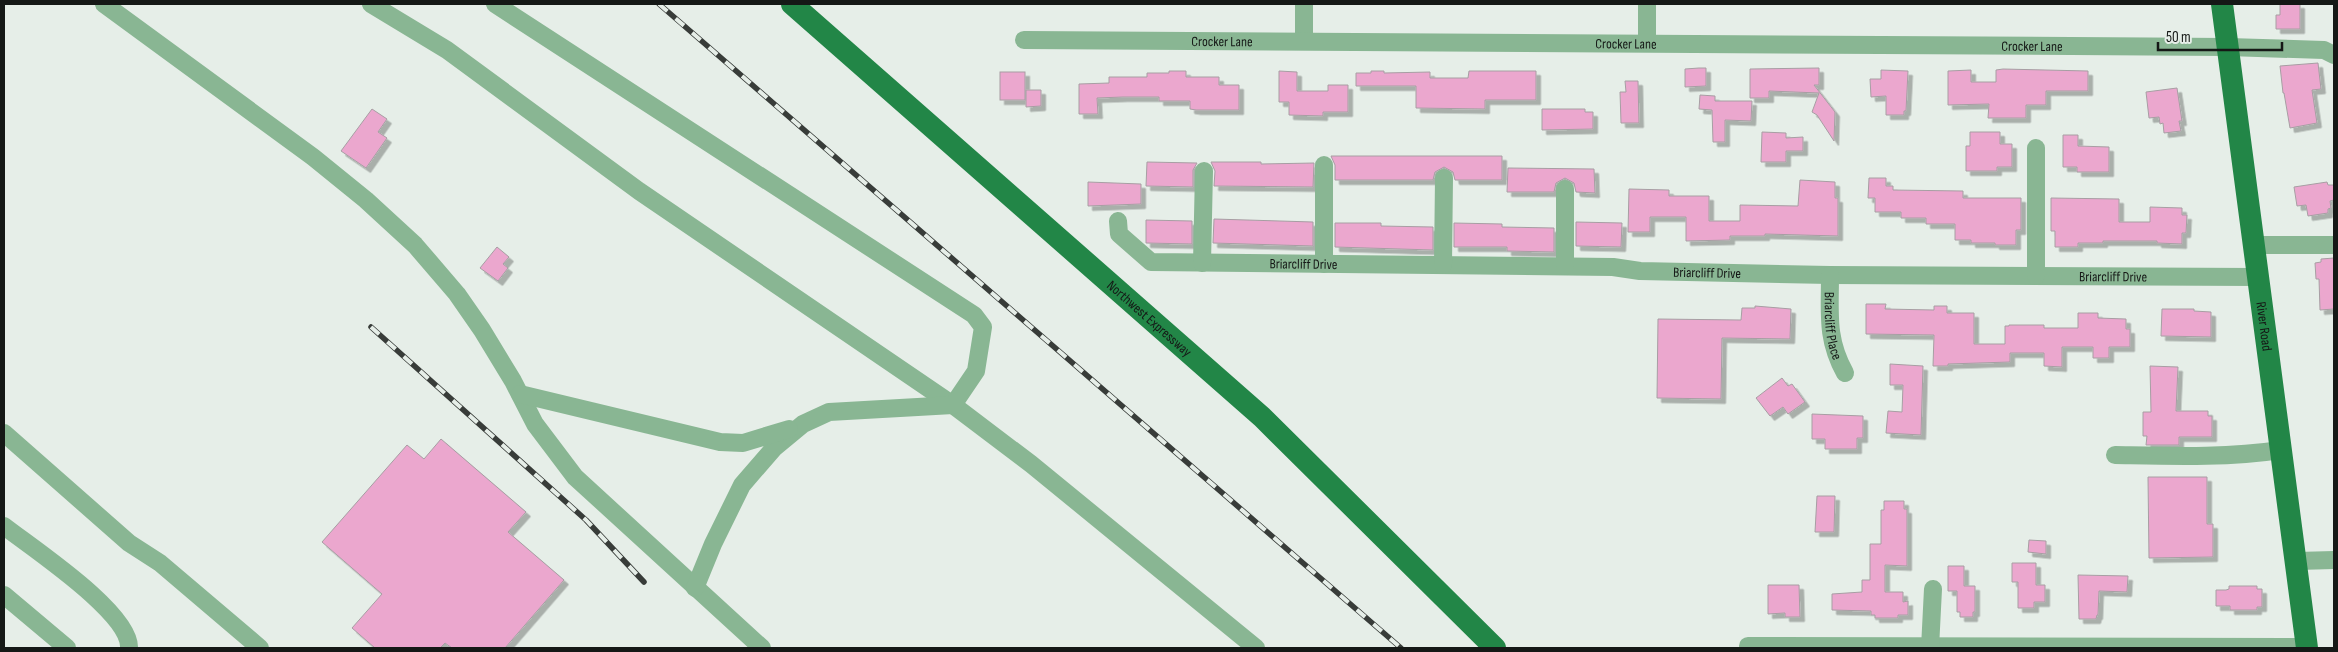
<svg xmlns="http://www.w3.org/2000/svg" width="2338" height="652" font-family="'Sofia Sans Condensed',sans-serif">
  <defs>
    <filter id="shadow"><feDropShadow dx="4.5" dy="4.5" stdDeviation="0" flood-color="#0004"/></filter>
  </defs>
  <rect width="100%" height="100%" fill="#e6eee8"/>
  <!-- building -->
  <g fill="#eba7ce" stroke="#a79ea3" filter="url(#shadow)">
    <polygon points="2280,4 2300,4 2300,29 2276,29 2276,15 2280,15"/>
    <polygon points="2318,63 2321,89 2312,90 2317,123 2290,128 2284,93 2283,93 2280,66"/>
    <polygon points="1699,68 1706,68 1706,86 1685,87 1685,69"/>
    <polygon points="1819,68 1819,85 1814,85 1835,112 1834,141 1817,115 1812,112 1819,93 1769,91 1769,98 1750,98 1750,69"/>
    <polygon points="2003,69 2088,71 2088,91 2046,91 2046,105 2026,105 2026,118 1988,118 1989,104 1948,105 1948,71 1971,70 1971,82 1996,82 1996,70"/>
    <polygon points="1881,70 1908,71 1906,111 1904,111 1904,115 1886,115 1886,96 1871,97 1870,79 1881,79"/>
    <polygon points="1169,71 1186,71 1186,77 1219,77 1219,85 1239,85 1239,110 1196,110 1190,109 1190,101 1159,101 1159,97 1123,97 1097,98 1098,114 1079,114 1079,84 1109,83 1109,77 1147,77 1147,73 1169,73"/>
    <polygon points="1279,71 1297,72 1297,91 1328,91 1328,85 1348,85 1348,112 1323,112 1323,116 1289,115 1289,102 1279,102"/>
    <polygon points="1371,71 1384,71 1384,73 1430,72 1430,78 1468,78 1469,71 1536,71 1536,100 1485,100 1485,109 1416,108 1416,86 1356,86 1356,73 1371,73"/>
    <rect x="1000" y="72" width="25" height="28"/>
    <polygon points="1625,81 1638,81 1639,123 1621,123 1620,92 1626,92"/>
    <polygon points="2177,88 2182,121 2179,121 2181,131 2164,133 2163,123 2160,124 2159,117 2149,118 2146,92"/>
    <polygon points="1026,90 1041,90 1041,106 1026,107"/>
    <polygon points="1700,95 1715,96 1715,101 1752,101 1751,121 1725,120 1725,142 1713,142 1712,110 1699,109"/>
    <polygon points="372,109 387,119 378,132 387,138 366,168 341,151"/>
    <polygon points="1542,109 1585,109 1585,112 1593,112 1593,129 1542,130"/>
    <polygon points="1762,132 1786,133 1786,138 1803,137 1803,151 1786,151 1786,162 1761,162"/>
    <polygon points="1970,132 2000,132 2000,144 2012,144 2012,167 1997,167 1997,171 1966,171 1966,146 1970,146"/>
    <polygon points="2063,135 2078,135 2078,146 2109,147 2109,172 2077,172 2077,167 2063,167"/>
    <polygon points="1331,156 1502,156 1502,180 1455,180 1453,172 1444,167 1435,172 1433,180 1335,180 1335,165"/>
    <polygon points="1147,162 1197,163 1193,170 1193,187 1146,186"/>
    <polygon points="1211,162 1261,162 1261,164 1314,163 1313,187 1214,186 1215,171"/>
    <polygon points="1508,168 1594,169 1595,193 1576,192 1574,183 1565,178 1556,183 1554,192 1507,192"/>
    <polygon points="1869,178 1886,178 1886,186 1893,186 1893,190 1963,191 1963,198 2021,198 2021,230 2016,230 2016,245 1995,245 1995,243 1971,243 1971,240 1955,240 1955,224 1926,224 1926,218 1901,218 1901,212 1875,212 1875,198 1868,198"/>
    <polygon points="1800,180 1835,182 1835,198 1838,198 1838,236 1765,234 1765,236 1730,236 1730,240 1686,241 1686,217 1650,217 1650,232 1628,232 1629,189 1669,190 1669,196 1709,196 1709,221 1740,221 1740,205 1798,206"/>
    <polygon points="1088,182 1141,184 1141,204 1088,206"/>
    <polygon points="2327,182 2328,185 2334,185 2334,200 2330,201 2331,208 2328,209 2328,213 2308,216 2306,205 2297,206 2294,187"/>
    <polygon points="2051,198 2119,199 2119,222 2150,222 2150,207 2182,208 2182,215 2187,215 2186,233 2182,233 2182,244 2157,243 2157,241 2103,241 2103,243 2078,243 2078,247 2055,247 2055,231 2051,231"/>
    <polygon points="1214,219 1313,222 1313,246 1213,243"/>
    <polygon points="1146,220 1192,221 1192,244 1146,243"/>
    <polygon points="1576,222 1622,223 1621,247 1576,246"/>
    <polygon points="1335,223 1381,223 1381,226 1433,227 1433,250 1335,247"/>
    <polygon points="1454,223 1502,224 1502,227 1554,228 1554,252 1507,251 1507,247 1454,247"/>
    <polygon points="497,247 509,257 503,264 508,268 498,281 480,268"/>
    <polygon points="2334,258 2334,309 2320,310 2319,279 2316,279 2315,263 2321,262 2321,259"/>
    <polygon points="1866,304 1886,304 1885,309 1934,310 1934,306 1947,306 1947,313 1974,313 1974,344 2005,344 2005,326 2009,326 2009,325 2044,325 2044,328 2078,328 2078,313 2098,313 2098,318 2126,319 2126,329 2130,329 2130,347 2109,347 2109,358 2093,358 2093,347 2062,347 2062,367 2044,366 2044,353 2010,353 2010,362 1948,364 1948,366 1933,366 1934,335 1866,334"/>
    <polygon points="1755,306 1791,309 1790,339 1722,338 1721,399 1657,398 1658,319 1741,320 1742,308 1755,308"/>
    <polygon points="2162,309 2194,309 2194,311 2211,312 2211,337 2161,336"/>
    <polygon points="1890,364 1923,366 1921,435 1886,433 1888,411 1902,412 1903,385 1890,385"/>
    <polygon points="2150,366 2178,367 2176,411 2208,411 2208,416 2212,416 2212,437 2179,437 2179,445 2146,445 2147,436 2143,436 2143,412 2151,412"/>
    <polygon points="1782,378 1788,386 1792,384 1805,402 1788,414 1783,407 1770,416 1756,398"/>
    <polygon points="1812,414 1863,416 1863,438 1857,438 1857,449 1825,449 1825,439 1812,439"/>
    <polygon points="441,439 526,512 508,532 564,580 505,648 452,648 445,643 440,648 375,648 352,628 382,594 322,542 407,445 424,459"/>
    <polygon points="2148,477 2207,477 2207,524 2213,524 2213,557 2149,558"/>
    <polygon points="1817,496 1835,496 1834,532 1815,532"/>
    <polygon points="1884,501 1904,501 1904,509 1907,509 1907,566 1885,565 1885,592 1903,592 1903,602 1908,601 1908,615 1898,615 1898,618 1875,618 1875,615 1871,615 1871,611 1832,610 1832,594 1862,592 1862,580 1870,580 1870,544 1881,544 1881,510 1884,510"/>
    <polygon points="2029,540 2046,541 2046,554 2028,552"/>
    <polygon points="2012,563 2036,563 2036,585 2045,585 2045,602 2034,602 2034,608 2018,608 2018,582 2012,582"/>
    <polygon points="1948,566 1964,566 1964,586 1975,586 1975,612 1973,612 1973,617 1960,617 1960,612 1957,612 1957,591 1948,591"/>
    <polygon points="2078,575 2128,576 2127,592 2099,591 2098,615 2097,615 2096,619 2079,619"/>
    <polygon points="1768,585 1799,585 1800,617 1785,617 1785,613 1768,614"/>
    <polygon points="2229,586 2257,586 2257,589 2262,589 2262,607 2257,607 2257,610 2230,610 2230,606 2216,606 2216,590 2226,590 2229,589"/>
  </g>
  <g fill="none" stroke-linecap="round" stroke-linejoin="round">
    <!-- minor -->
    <g stroke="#89b693" stroke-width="18">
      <polyline points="104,4 313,157 366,200 415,245 457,294 482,330 513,381 535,424 575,477 762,648"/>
      <polyline points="371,4 447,50 639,191 953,405 1031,464 1256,648"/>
      <polyline points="495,4 974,315 983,327 976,371 953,405 829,412 803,424 774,448 742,485 713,544 695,588"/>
      <polyline points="1304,4 1304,41"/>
      <path id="s1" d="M1024,40L2228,47L2324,50L2334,55"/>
      <polyline points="1647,43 1647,4"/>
      <path id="s2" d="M1118,221L1119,234L1151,262L1613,267L1640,271L1830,275L2258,277"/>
      <polyline points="2254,245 2334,245"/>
      <polyline points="1202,263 1204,171"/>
      <polyline points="1324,264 1324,165"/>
      <polyline points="1443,265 1444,178"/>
      <polyline points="1565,266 1565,189"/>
      <path id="s3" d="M1830,275C1830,313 1826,339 1845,373"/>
      <polyline points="2036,276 2036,148"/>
      <polyline points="520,394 720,442 743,443 789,429"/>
      <polyline points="4,433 129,543 160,563 260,648"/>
      <path d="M2115,455C2171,456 2226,458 2281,450"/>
      <path d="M4,526C32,548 131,613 129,648"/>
      <polyline points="2297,561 2334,560"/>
      <polyline points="4,595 67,648"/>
      <polyline points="1748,646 2307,647"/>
      <polyline points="1930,648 1933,589"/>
    </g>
    <!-- major -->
    <g stroke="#228647" stroke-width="22">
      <path id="s4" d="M792,4L1262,417L1495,648"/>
      <path id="s5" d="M2222,4L2307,648"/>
    </g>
    <defs>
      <g id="rail">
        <polyline points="659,4 1401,648"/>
        <polyline points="371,327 586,520 644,582"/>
      </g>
    </defs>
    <!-- rail casing -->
    <use href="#rail" stroke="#383c39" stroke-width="5.5"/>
    <!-- rail -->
    <use href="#rail" stroke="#e6eee8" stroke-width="4" stroke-dasharray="11" stroke-linecap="butt"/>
  </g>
  <g text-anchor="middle" stroke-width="4.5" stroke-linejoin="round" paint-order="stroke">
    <!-- street labels -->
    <g font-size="14" fill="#151816" stroke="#e6eee8">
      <text dy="5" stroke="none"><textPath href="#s1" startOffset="198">Crocker Lane</textPath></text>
      <text dy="5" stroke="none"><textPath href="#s1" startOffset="602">Crocker Lane</textPath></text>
      <text dy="5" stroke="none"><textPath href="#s1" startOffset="1008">Crocker Lane</textPath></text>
      <text dy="5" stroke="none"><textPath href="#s2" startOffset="208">Briarcliff Drive</textPath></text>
      <text dy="5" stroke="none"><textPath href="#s2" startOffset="612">Briarcliff Drive</textPath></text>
      <text dy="5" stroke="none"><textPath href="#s2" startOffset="1018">Briarcliff Drive</textPath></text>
      <text dy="5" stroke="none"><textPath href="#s4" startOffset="476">Northwest Expressway</textPath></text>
      <text dy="5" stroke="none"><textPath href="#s3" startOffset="51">Briarcliff Place</textPath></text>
      <text dy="5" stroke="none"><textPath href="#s5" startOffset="325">River Road</textPath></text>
    </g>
  </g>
  <!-- border -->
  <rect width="2338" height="652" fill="none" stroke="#151816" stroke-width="10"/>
  <!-- scale -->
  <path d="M2158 42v8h124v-8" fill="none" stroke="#151816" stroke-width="2.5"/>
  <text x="2166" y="42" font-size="15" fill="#151816" stroke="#e6eee8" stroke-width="4" paint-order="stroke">50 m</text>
</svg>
